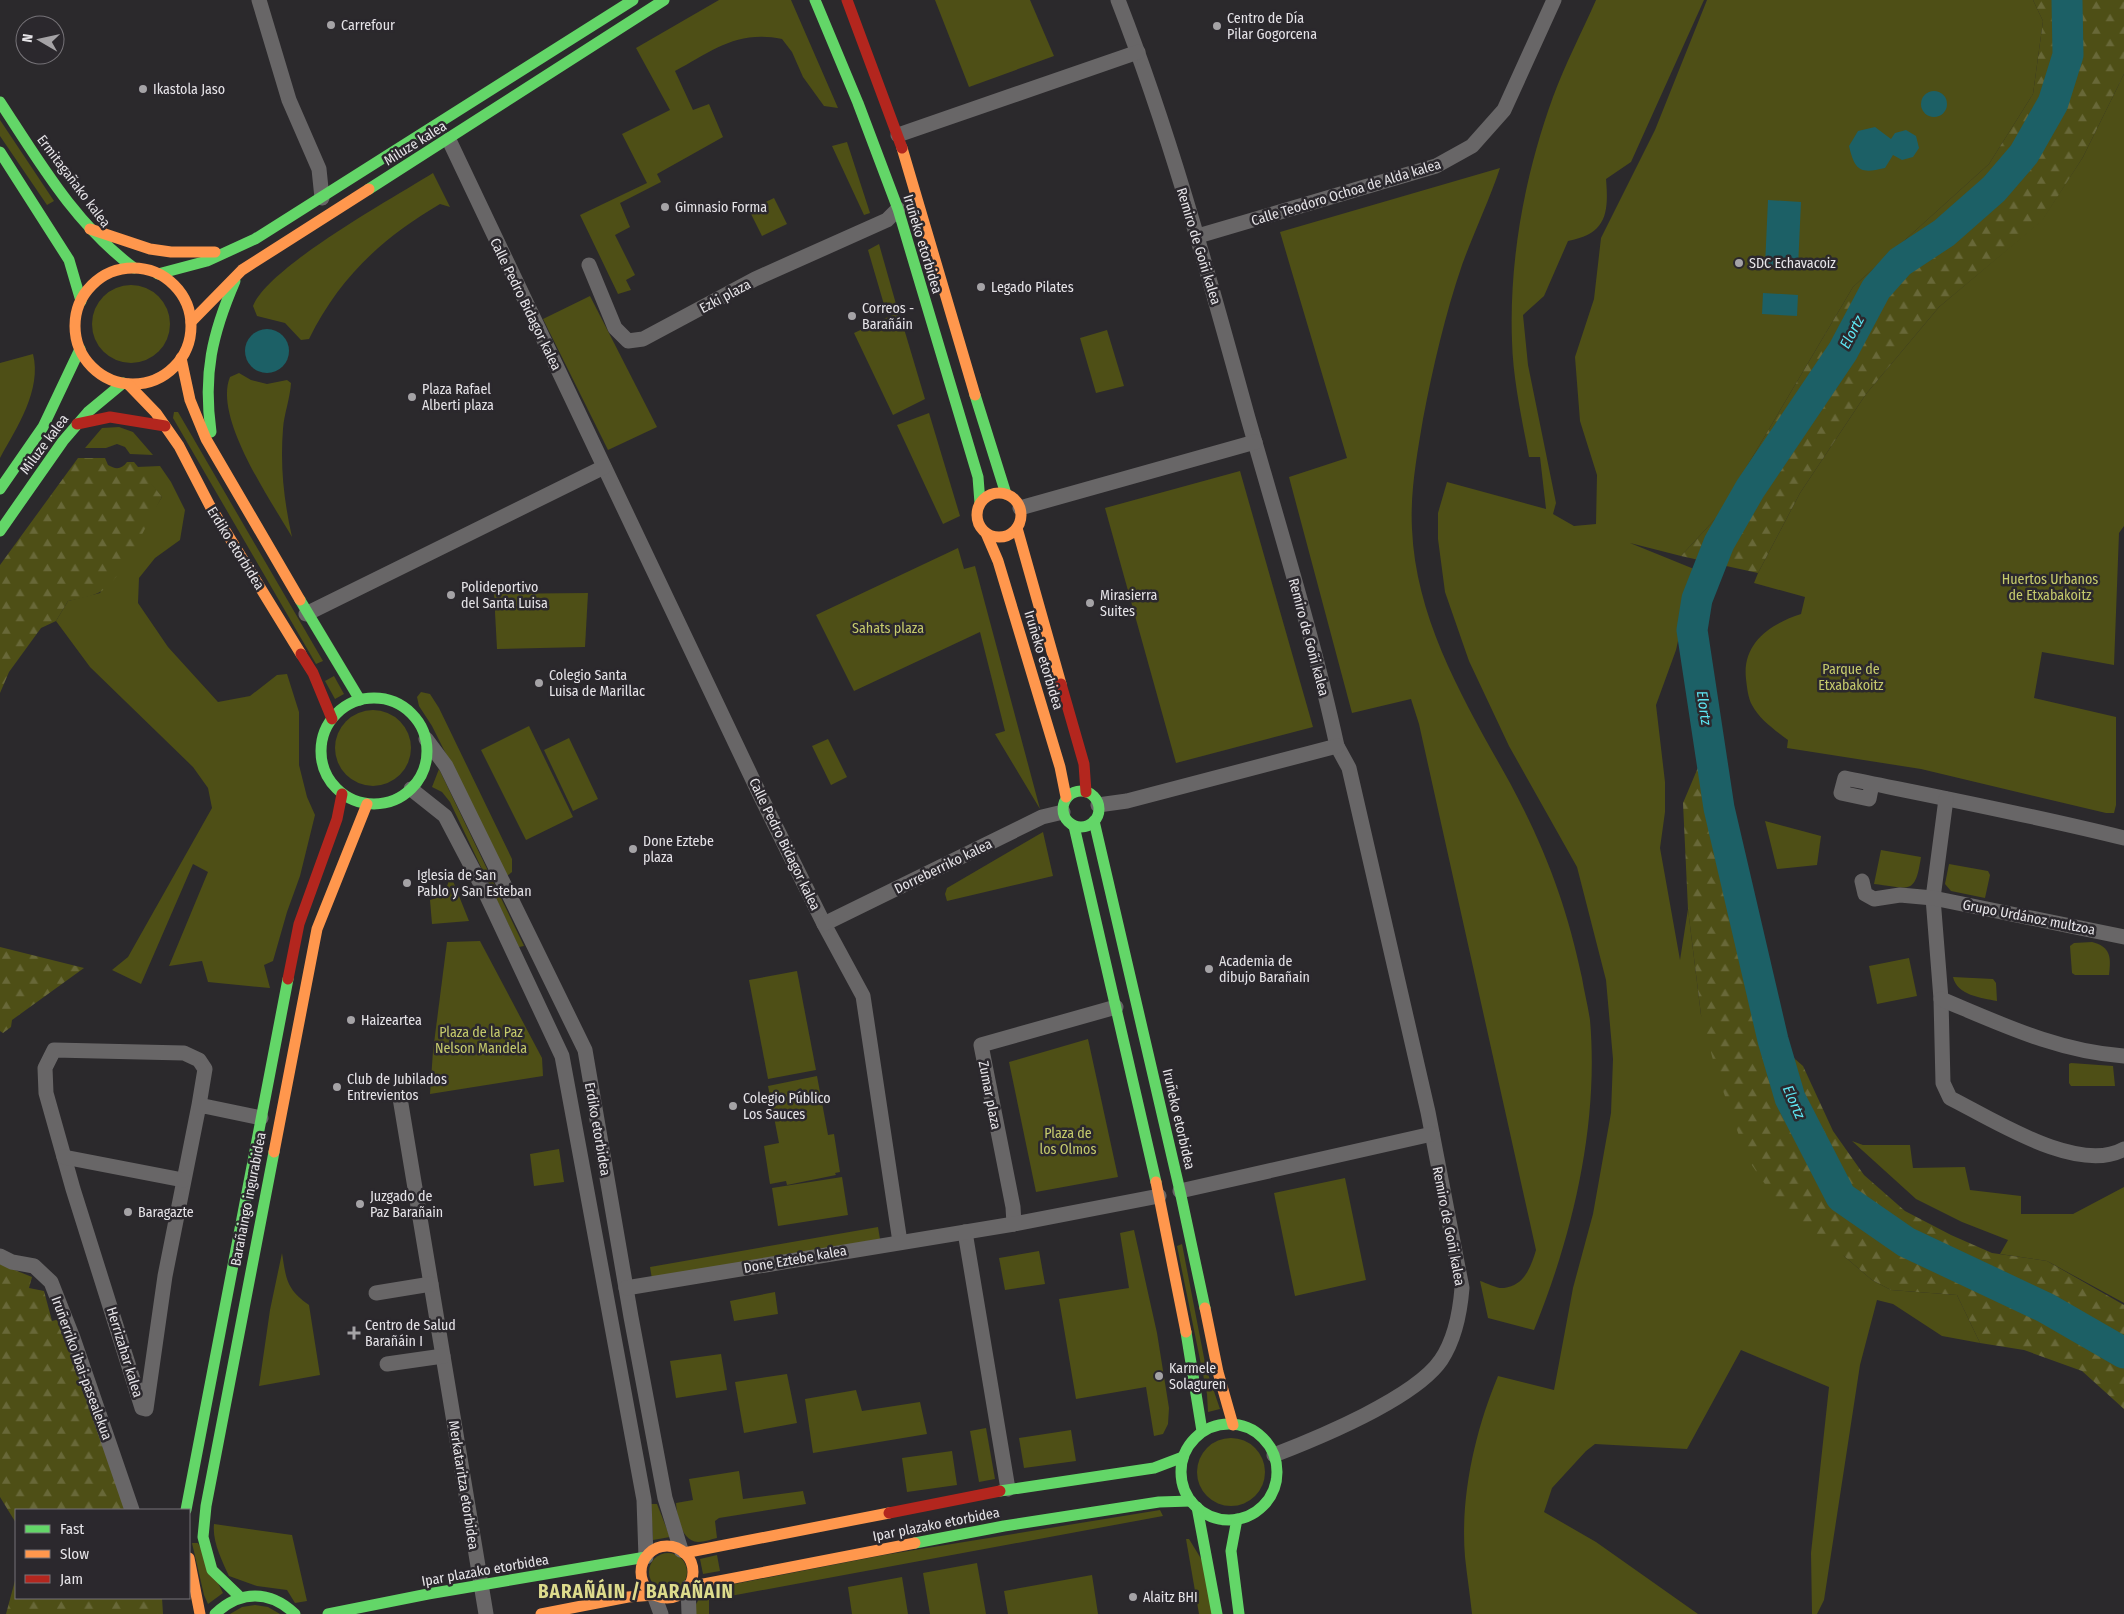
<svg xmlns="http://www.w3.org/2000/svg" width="2124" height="1614" font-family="'Fira Sans Condensed',sans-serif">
  <defs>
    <pattern id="forest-firs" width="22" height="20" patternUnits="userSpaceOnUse" patternTransform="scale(1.25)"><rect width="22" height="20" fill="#4e4f16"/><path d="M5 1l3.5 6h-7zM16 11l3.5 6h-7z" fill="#686838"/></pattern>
  </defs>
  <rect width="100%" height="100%" fill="#2b292c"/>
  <!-- green -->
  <g fill="#4e4f16">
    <path d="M719,0H791L838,108L824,106L803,77L792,52L782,39C736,30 713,51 675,71L693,110L709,104L723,137L657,174L661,182L620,203L630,227L615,235L635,275L626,280L631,290L618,294L580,215L647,183L622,134L670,110L636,48Z"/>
    <polygon points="935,0 1030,0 1054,56 969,87"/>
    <path d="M1596,0H1704L1631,162L1606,179C1609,214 1606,234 1568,241L1544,296L1523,315L1528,365L1556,503L1553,514L1574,526L1596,524L1597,475L1580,421L1575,357L1594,299L1601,238L1655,130L1707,0H2033L2043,21L2033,94L1989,164L1853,287L1717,517L1681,556L1630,543L1694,569L1676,650L1656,705L1665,782V812L1660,848L1680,960L1688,909L1701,1015L1844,1256L1872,1280L1891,1290L1957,1295L1980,1343L1942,1336L1893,1304L1877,1300L1860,1365L1824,1600L1817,1614H1812L1811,1553L1829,1387L1741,1350L1687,1449L1595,1444L1586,1451L1552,1488L1544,1512L1596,1542L1698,1614H1472C1470,1595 1467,1576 1465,1557C1460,1497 1475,1431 1498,1376L1554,1390L1573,1288L1593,1214L1611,1113L1613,1059L1606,980L1577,867L1509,746L1469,661L1445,592L1438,539V513L1447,482L1546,509L1540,457H1529C1522,419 1513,380 1512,341C1509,259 1525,174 1553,97C1565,64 1582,32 1596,0Z"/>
    <path d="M2124,74V526L2119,533L2114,665L2042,652L2034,698L2116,717V805L2114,813H2106L1921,769L1787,748L1788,740C1776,731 1759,719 1752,705C1748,698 1747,687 1746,679C1742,643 1770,624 1801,614L1805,597L1754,583L1758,573L1800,493L1866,394L1939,307L2042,220L2083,157Z"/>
    <polygon points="0,120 54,201 47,205 0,136"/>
    <polygon points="847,142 870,213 864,215 832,146"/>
    <path d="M1500,168C1489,201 1474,232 1462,265C1445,315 1433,367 1423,419C1417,455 1410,492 1412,529C1416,622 1466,704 1510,783C1545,848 1567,906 1582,978C1584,991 1588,1006 1590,1020C1599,1124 1573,1234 1534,1330L1488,1318L1480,1281C1487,1283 1497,1289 1504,1288C1524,1286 1531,1267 1536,1250L1419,724L1411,699L1352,713L1289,477L1347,458L1280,232Z"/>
    <path d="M433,173L450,207L440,204C382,238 339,278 309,339L301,340L285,323L257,316L253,306C268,267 393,198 433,173Z"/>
    <polygon points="774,198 787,224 762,236 749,210"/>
    <polygon points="879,244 896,304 885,308 868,250"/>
    <circle cx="131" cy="324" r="39"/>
    <polygon points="590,296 657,427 608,450 543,319"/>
    <polygon points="899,312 925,399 893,415 854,333"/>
    <polygon points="1107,330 1124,386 1096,393 1080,338"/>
    <path d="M33,354C42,390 17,427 0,458V363Z"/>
    <path d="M239,373L251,380L267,384L287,380L291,383C290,399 284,414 283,429C280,467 284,501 292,537C272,502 213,418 230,377Z"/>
    <polygon points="174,412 178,412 323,661 316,664 173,418"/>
    <polygon points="929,413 960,516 943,524 897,425"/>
    <polygon points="119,427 133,432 153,455 130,454 125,447 117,444 106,448 85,448 102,428"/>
    <polygon points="160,466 171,482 185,510 180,540 155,558 139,578 138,603 168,647 218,702 250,696 277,675 287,674 299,712 299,765 307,797 315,815 300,876 287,912 273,961 264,965 270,988 208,982 202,961 169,966 208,872 193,864 141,984 112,970 128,957 212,808 208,788 193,767 90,667 56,621 68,601 100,593 162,497 136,467"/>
    <polygon points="1240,471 1313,727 1176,763 1105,508"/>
    <polygon points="958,548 964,569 975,566 1040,809 995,734 1005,731 980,632 854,691 816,615"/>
    <polygon points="588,593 585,647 497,649 494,594"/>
    <polygon points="334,676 344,694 335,699 325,681"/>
    <polygon points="421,692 430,694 439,708 512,859 512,872 507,876 432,726 419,706 417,697"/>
    <circle cx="373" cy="748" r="38"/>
    <polygon points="529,726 573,817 526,840 481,750"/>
    <polygon points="569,738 598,799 573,811 544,750"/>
    <polygon points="828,739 847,777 831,785 812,746"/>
    <polygon points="439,769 524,946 519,947 450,802 442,792 432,787"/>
    <polygon points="1765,821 1821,836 1817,865 1777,869"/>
    <polygon points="1043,832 1053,876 947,901 945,894 947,888"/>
    <path d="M1881,850L1921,857C1915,896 1910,888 1874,884Z"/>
    <polygon points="1949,864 1988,871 1990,875 1985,898 1951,891 1945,884"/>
    <polygon points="451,876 469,921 432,924 430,900 443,896"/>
    <polygon points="480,941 542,1058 543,1076 430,1094 433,1051 447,942"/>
    <path d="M2092,942C2111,947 2111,957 2109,975H2075L2072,973L2070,946L2074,943Z"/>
    <polygon points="1909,958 1917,996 1877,1004 1869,966"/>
    <polygon points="797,971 816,1070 768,1079 749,980"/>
    <path d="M1953,977L1993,979L1996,983L1997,1001C1981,998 1957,995 1953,977Z"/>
    <polygon points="1088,1039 1118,1177 1036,1192 1009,1062"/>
    <polygon points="2071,1063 2113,1066 2115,1086 2071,1086 2069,1083 2069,1064"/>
    <polygon points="817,1076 828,1135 834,1134 840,1172 835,1173 836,1175 787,1185 786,1181 770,1184 764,1146 779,1143 768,1086"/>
    <polygon points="1852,1141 1863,1145 1910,1145 1913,1168 1965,1167 1970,1190 2021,1196 2021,1214 2073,1214 2124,1187 2124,1303 2047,1261 2000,1254 2008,1240 1962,1222 1916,1199"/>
    <polygon points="559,1149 564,1182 534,1186 530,1154"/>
    <polygon points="842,1177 848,1215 778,1226 772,1188"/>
    <polygon points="1345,1178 1366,1280 1295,1296 1274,1193"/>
    <polygon points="878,1227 880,1239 652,1279 650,1267"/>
    <polygon points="1134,1230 1157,1333 1169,1408 1168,1424 1163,1434 1154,1436 1146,1387 1076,1399 1059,1299 1129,1288 1120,1233"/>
    <polygon points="1182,1244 1206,1368 1220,1409 1208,1412 1207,1394 1177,1246"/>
    <polygon points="1039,1251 1045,1284 1005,1290 999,1258"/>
    <path d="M282,1253C286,1278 286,1289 309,1305L320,1375L259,1386L270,1310Z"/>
    <polygon points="775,1292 778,1314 734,1321 730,1301"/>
    <polygon points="721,1354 727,1390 676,1398 670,1361"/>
    <polygon points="787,1374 797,1423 744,1433 735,1382"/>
    <polygon points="856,1390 862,1411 920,1402 927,1434 813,1453 805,1399"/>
    <polygon points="986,1428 995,1479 979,1482 970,1431"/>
    <polygon points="1071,1430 1076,1461 1024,1468 1019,1438"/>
    <circle cx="1231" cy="1472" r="34"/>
    <polygon points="952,1451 957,1485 907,1492 902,1458"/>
    <path d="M739,1471L743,1499L803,1491L806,1504L719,1518L715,1521L717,1538C712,1539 704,1542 698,1542C681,1541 677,1516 676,1503L693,1500L689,1479Z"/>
    <polygon points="651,1504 657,1504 670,1537 653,1540"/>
    <polygon points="1160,1510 1163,1516 709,1600 709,1614 695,1614 695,1606 704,1590 884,1555"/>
    <path d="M214,1524L292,1535L307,1601L295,1603L287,1590L257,1586L229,1576C222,1561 212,1541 214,1524Z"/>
    <polygon points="1186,1539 1189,1539 1211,1575 1217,1614 1199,1614"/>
    <polygon points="192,1543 198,1543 223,1593 208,1604 204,1595"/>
    <circle cx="668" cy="1572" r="19"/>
    <polygon points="717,1555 720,1571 703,1574 700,1559"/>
    <polygon points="977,1563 986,1614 930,1614 923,1573"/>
    <polygon points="1092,1575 1098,1614 1008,1614 1004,1591"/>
    <polygon points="902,1577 908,1614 852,1614 848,1587"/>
    <polygon points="255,1605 268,1607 280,1614 230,1614 242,1607"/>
  </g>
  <!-- forest -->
  <g fill="url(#forest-firs)">
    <polygon points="2033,0 2124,0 2124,74 2083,157 2042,221 1939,307 1866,394 1800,493 1758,573 1681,556 1717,517 1853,287 1989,164 2033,94 2043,21"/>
    <path d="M78,458H105L108,465C116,470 122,469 127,462H134L162,497C148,520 121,584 98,593C89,597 78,599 68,601L56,621L41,628L9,672L0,693V565Z"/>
    <polygon points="1708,744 1719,808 1773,1040 1803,1066 1833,1131 1864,1175 1905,1211 1951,1235 1992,1253 2047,1261 2124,1305 2124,1409 2082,1371 2024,1350 1980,1343 1957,1295 1891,1290 1872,1280 1844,1256 1789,1219 1747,1158 1716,1071 1701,1015 1688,909 1683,803"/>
    <polygon points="0,947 84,968 12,1020 11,1027 3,1033 0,1031"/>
    <polygon points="0,1264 32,1277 29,1288 44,1291 52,1321 60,1319 125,1509 16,1510 16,1523 0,1497"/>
    <polygon points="16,1577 16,1598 162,1598 163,1614 6,1614"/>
  </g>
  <!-- water -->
  <g fill="#1c6066">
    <circle cx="1934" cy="104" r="13"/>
    <path d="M1875,127L1891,139L1895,133L1906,130L1916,136L1919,148L1913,157L1902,160L1893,155L1885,168C1860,174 1855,171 1849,146L1858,131Z"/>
    <polygon points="1768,200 1801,202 1798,268 1765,266"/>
    <polygon points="1763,293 1798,295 1797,316 1762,314"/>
    <circle cx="267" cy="351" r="22"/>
  </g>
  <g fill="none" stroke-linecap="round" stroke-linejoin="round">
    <!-- river -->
    <polyline stroke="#1c6066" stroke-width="31" points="2067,0 2068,55 2053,103 2024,154 1994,189 1944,233 1900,262 1876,289 1843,351 1750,489 1719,543 1697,599 1692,630 1719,808 1773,1040 1790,1098 1841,1197 1906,1242 2046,1308 2124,1353"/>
    <!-- street -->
    <g stroke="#686667" stroke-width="15">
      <polyline points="259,0 289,100 319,169 322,198"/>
      <path d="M1118,0C1171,136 1209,277 1248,418C1279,527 1313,636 1337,746L1349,768L1428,1112L1462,1288C1460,1313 1455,1339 1441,1360C1415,1398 1318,1438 1274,1455"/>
      <polyline points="898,135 1138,52"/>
      <polyline points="449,140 761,797 824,924 863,996 900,1242"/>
      <polyline points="1198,236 1436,166 1472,146 1504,110 1554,0"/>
      <polyline points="589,265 615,328 628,341 643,339 755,279 887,220 898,209"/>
      <polyline points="1020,508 1255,442"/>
      <polyline points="306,614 604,467"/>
      <polyline points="426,739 446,766 585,1050 631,1317 665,1498 681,1550"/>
      <path d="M1872,784L1869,799L1841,793L1845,778C1938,797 2032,815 2124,838"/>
      <polyline points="411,789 445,816 487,896 562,1056 644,1500 646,1557"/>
      <path d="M1946,799L1933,898L1941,999L1943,1083L1950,1098C1992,1119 2078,1175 2124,1149"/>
      <polyline points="1098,805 1127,801 1337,746"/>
      <polyline points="1862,881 1865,894 1874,899 1900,895 1933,898 2124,937"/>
      <polyline points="824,924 1042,817 1063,812"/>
      <path d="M1941,999C2001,1024 2059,1052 2124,1056"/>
      <polyline points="400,1098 486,1614"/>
      <polyline points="199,1105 165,1276 146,1409 142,1408 73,1189 46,1093 45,1068 54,1050 184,1053 199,1060 205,1069 199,1105 261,1118"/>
      <polyline points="64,1157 183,1180"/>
      <polyline points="1180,1191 1432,1134"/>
      <polyline points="1014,1224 1013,1207 981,1045 1116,1007"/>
      <polyline points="965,1232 1008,1489"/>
      <polyline points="0,1256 12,1262 34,1266 51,1282 73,1338 132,1510"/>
      <polyline points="626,1288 1014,1224 1159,1196"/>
      <polyline points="376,1293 431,1284"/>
      <polyline points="387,1364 443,1356"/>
      <polyline points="688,1587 689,1614"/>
      <polyline points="654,1595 661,1614"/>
    </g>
    <!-- fast -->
    <g stroke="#63d668" stroke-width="11">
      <polyline points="815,0 858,103 898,209 978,477 980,503"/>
      <path d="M0,102C40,163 75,224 134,268"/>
      <polyline points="0,152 69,260 81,301"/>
      <polyline points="369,189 664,0"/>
      <polyline points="158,274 207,261 255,239 633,0"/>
      <polyline points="975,395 1006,494"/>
      <path d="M211,432C203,374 212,334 235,281"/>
      <polyline points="0,489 43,427 80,349"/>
      <polyline points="0,531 63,441 88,412 123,383"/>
      <polyline points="300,600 360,700"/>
      <circle cx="374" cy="751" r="53"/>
      <circle cx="1081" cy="809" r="18"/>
      <polyline points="1094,821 1180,1191 1205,1308"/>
      <polyline points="1074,826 1156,1182"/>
      <polyline points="1186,1332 1202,1431"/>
      <circle cx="1229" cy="1472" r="48"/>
      <polyline points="1000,1491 1154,1468 1183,1457"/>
      <polyline points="1197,1507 1217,1614"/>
      <polyline points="186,1510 288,979"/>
      <polyline points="1237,1519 1231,1551 1239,1614"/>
      <polyline points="915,1543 1004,1526 1159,1502 1191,1501"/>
      <polyline points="239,1596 212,1570 203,1537 206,1506 274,1152"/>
      <path d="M215,1614C240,1590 270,1590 295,1614"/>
      <polyline points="328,1614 428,1594 646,1557"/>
    </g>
    <!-- slow -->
    <g stroke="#ff974d" stroke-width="11">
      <polyline points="902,148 975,395"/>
      <polyline points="90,229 150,249 171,252 215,252"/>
      <circle cx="133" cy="326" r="58"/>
      <polyline points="191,322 242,270 369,189"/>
      <polyline points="181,358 190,400 206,439 300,600"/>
      <polyline points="128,384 156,413 179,446 210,506 301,654"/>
      <circle cx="999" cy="515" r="22"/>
      <polyline points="1017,528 1061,684"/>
      <polyline points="986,533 998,561 1060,767 1066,797"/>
      <polyline points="274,1152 317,929 367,804"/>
      <polyline points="1156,1182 1186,1332"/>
      <polyline points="1205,1308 1218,1372 1233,1425"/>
      <circle cx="667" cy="1572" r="26"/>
      <polyline points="684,1553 889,1513"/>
      <polyline points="189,1558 200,1614"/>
      <polyline points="688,1587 915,1543"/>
      <polyline points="541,1614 628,1597 654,1595"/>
    </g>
    <!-- jam -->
    <g stroke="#b3261e" stroke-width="11">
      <polyline points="847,0 902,148"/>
      <polyline points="77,424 110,417 165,426"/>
      <polyline points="301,654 313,673 332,719"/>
      <polyline points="1061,684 1084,764 1086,792"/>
      <polyline points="288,979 299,924 337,819 342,794"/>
      <polyline points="889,1513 1000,1491"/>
    </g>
  </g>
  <!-- markers -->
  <g fill="#a5a3a6" stroke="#2b282d" stroke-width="2">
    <circle cx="331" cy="25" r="5"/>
    <circle cx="1217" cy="26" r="5"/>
    <circle cx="143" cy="89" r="5"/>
    <circle cx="665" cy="207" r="5"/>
    <circle cx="1739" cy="263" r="5"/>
    <circle cx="981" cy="287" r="5"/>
    <circle cx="852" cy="316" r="5"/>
    <circle cx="412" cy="397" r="5"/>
    <circle cx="451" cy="595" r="5"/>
    <circle cx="1090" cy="603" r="5"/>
    <circle cx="539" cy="683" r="5"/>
    <circle cx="633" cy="849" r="5"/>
    <circle cx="407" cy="883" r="5"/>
    <circle cx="1209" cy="969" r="5"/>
    <circle cx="351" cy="1020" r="5"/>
    <circle cx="337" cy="1087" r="5"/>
    <circle cx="733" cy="1106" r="5"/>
    <circle cx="360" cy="1204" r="5"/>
    <circle cx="128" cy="1212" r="5"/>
    <path d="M351.5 1325.5h5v5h5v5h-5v5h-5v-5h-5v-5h5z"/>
    <circle cx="1159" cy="1376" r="5"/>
    <circle cx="1133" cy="1597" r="5"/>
  </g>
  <g text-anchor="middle" stroke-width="5" stroke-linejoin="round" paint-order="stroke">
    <!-- poi labels -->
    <g font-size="14" fill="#e6e4e8" stroke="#2b282d" text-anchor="start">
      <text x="1227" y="23">Centro de Día<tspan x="1227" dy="16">Pilar Gogorcena</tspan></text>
      <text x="341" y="30">Carrefour</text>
      <text x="153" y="94">Ikastola Jaso</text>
      <text x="675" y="212">Gimnasio Forma</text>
      <text x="1749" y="268">SDC Echavacoiz</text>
      <text x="991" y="292">Legado Pilates</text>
      <text x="862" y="313">Correos -<tspan x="862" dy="16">Barañáin</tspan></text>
      <text x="422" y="394">Plaza Rafael<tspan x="422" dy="16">Alberti plaza</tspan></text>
      <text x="461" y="592">Polideportivo<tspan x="461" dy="16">del Santa Luisa</tspan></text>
      <text x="1100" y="600">Mirasierra<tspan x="1100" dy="16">Suites</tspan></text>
      <text x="549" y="680">Colegio Santa<tspan x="549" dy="16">Luisa de Marillac</tspan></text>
      <text x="643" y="846">Done Eztebe<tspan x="643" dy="16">plaza</tspan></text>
      <text x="417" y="880">Iglesia de San<tspan x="417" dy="16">Pablo y San Esteban</tspan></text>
      <text x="1219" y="966">Academia de<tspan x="1219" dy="16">dibujo Barañain</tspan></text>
      <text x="361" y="1025">Haizeartea</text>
      <text x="347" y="1084">Club de Jubilados<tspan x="347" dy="16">Entrevientos</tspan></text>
      <text x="743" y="1103">Colegio Público<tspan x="743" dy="16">Los Sauces</tspan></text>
      <text x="370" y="1201">Juzgado de<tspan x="370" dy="16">Paz Barañain</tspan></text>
      <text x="138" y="1217">Baragazte</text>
      <text x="365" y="1330">Centro de Salud<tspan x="365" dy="16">Barañáin I</tspan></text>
      <text x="1169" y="1373">Karmele<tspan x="1169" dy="16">Solaguren</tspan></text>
      <text x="1143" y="1602">Alaitz BHI</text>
    </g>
    <!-- street labels -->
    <g font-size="14" fill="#e6e4e8" stroke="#2b282d">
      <text transform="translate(415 143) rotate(-32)" y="5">Miluze kalea</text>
      <text transform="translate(74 181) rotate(53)" y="5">Ermitagañako kalea</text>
      <text transform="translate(1346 192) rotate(-17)" y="5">Calle Teodoro Ochoa de Alda kalea</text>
      <text transform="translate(923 244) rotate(73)" y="5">Iruñeko etorbidea</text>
      <text transform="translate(1199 246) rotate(73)" y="5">Remiro de Goñi kalea</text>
      <text transform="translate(725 296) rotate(-28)" y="5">Ezki plaza</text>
      <text transform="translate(526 304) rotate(64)" y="5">Calle Pedro Bidagor kalea</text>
      <text transform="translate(44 444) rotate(-53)" y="5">Miluze kalea</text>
      <text transform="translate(236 548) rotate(58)" y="5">Erdiko etorbidea</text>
      <text transform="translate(1309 637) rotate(75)" y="5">Remiro de Goñi kalea</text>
      <text transform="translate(1044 660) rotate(73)" y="5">Iruñeko etorbidea</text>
      <text transform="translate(785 844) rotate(64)" y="5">Calle Pedro Bidagor kalea</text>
      <text transform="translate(943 866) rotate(-26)" y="5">Dorreberriko kalea</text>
      <text transform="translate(2029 917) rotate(11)" y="5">Grupo Urdánoz multzoa</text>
      <text transform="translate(990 1095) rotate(79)" y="5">Zumar plaza</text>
      <text transform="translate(1179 1119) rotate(77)" y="5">Iruñeko etorbidea</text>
      <text transform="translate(598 1129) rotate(80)" y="5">Erdiko etorbidea</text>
      <text transform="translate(248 1199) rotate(-79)" y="5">Barañaingo ingurabidea</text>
      <text transform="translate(1449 1226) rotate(79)" y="5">Remiro de Goñi kalea</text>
      <text transform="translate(795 1259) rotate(-10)" y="5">Done Eztebe kalea</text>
      <text transform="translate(125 1352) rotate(73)" y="5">Herrizahar kalea</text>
      <text transform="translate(82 1368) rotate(70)" y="5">Iruñerriko ibai-pasealekua</text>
      <text transform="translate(464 1485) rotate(81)" y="5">Merkataritza etorbidea</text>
      <text transform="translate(936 1524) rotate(-11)" y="5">Ipar plazako etorbidea</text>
      <text transform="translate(485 1570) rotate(-10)" y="5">Ipar plazako etorbidea</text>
    </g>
    <!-- park labels -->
    <g font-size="14" fill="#c5ca6c" stroke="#2b282d">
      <text x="2050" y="584">Huertos Urbanos<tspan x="2050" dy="16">de Etxabakoitz</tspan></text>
      <text x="888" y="633">Sahats plaza</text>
      <text x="1851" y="674">Parque de<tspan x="1851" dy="16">Etxabakoitz</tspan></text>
      <text x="481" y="1037">Plaza de la Paz<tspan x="481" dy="16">Nelson Mandela</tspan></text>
      <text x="1068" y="1138">Plaza de<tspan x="1068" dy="16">los Olmos</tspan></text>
    </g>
    <!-- water labels -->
    <g font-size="15" font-style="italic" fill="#5ee6f3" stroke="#2b282d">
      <text transform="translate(1852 332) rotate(-62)" y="5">Elortz</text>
      <text transform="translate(1704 708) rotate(82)" y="5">Elortz</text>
      <text transform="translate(1794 1102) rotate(67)" y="5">Elortz</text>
    </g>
    <!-- district labels -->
    <g font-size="19" font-weight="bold" letter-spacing="1" fill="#dddb8c" stroke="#2b282d">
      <text x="636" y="1598">BARAÑÁIN / BARAÑAIN</text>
    </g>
  </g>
  <!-- legend -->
  <rect x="15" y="1509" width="175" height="90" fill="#2b282d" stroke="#767378"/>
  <rect x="25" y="1525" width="25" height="8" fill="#63d668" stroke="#767378"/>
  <text x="60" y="1534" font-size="15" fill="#e6e4e8">Fast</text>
  <rect x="25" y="1550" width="25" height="8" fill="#ff974d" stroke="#767378"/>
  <text x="60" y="1559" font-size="15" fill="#e6e4e8">Slow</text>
  <rect x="25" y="1575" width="25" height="8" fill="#b3261e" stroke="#767378"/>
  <text x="60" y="1584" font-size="15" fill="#e6e4e8">Jam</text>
  <!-- north arrow -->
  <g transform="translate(40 40) rotate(279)"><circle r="24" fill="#2b282d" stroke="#767378"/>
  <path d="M0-4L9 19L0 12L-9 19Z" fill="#a5a3a6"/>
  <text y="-8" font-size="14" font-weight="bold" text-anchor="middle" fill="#e6e4e8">N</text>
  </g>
</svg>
